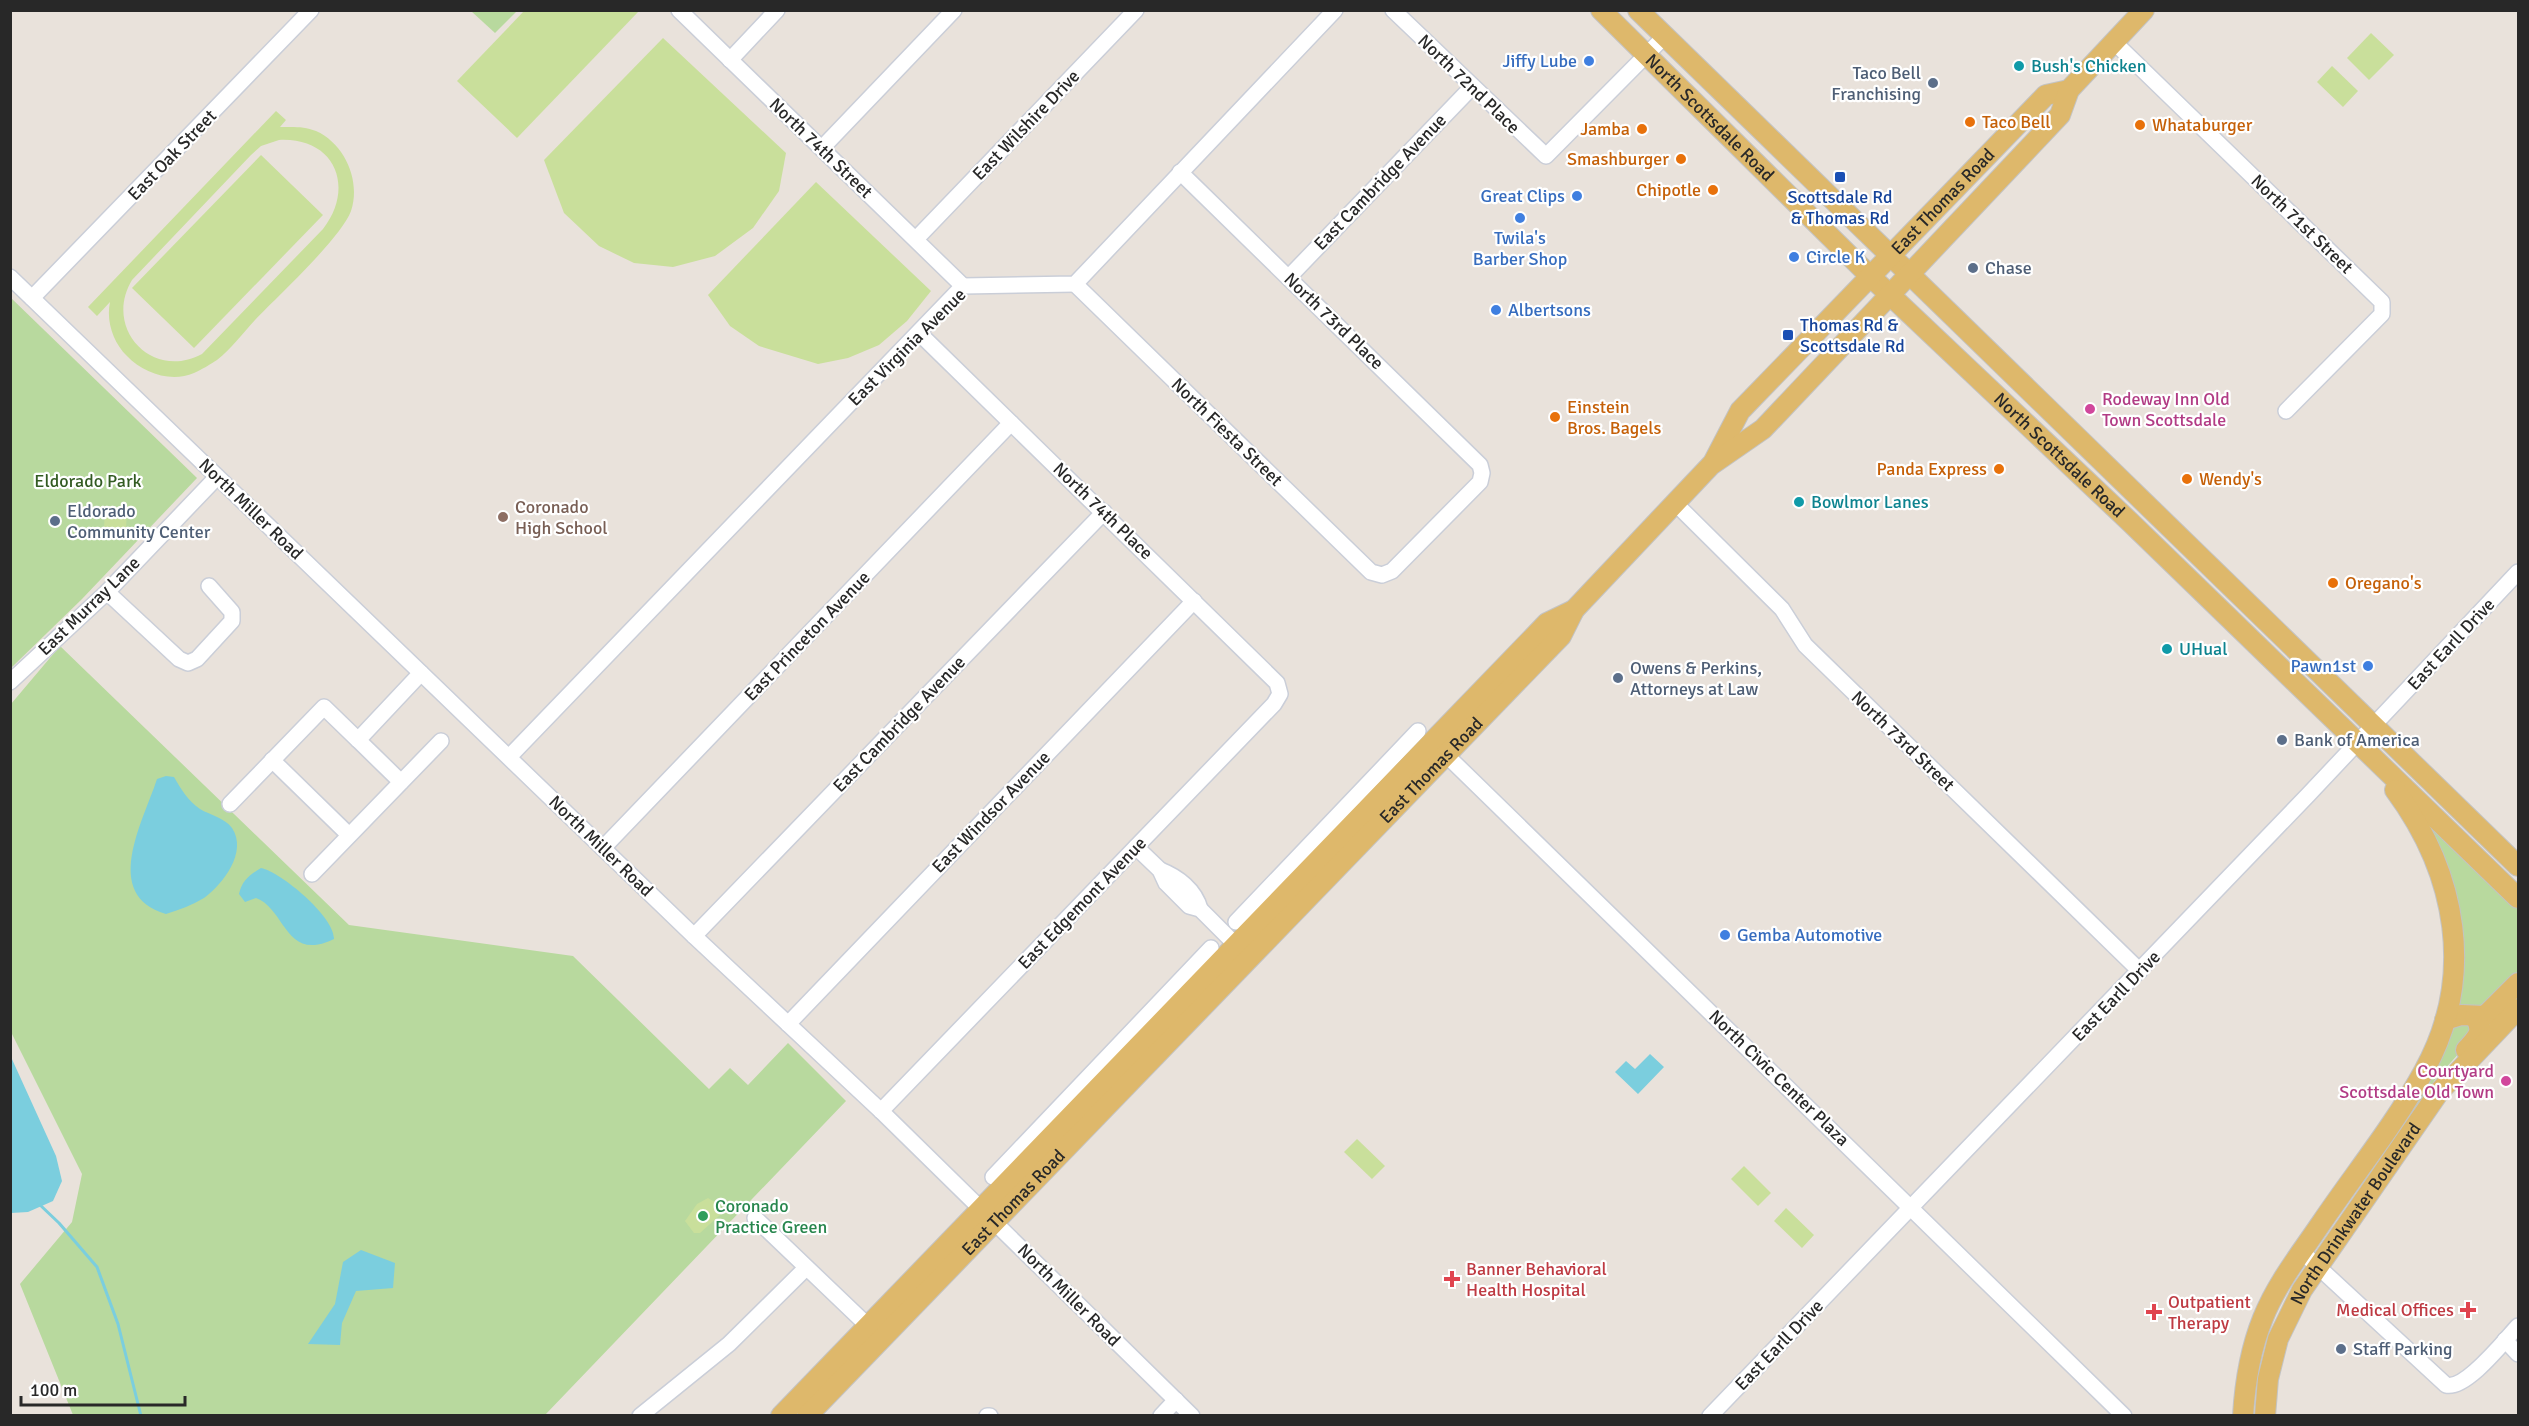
<svg xmlns="http://www.w3.org/2000/svg" width="2529" height="1426" font-family="Signika,sans-serif">
  <rect width="100%" height="100%" fill="#e9e2db"/>
  <!-- green -->
  <g fill="#b8d99e">
    <polygon points="471,11 517,11 495,33"/>
    <polygon points="10,297 197,478 82,599 11,668"/>
    <polygon points="60,646 349,925 573,956 709,1089 730,1068 748,1085 788,1043 846,1101 545,1415 73,1415 20,1284 72,1222 82,1174 11,1032 11,704"/>
    <polygon points="2430,826 2518,906 2518,1000 2485,1034 2471,1040 2434,1081 2429,1091 2326,1240 2360,1188 2457,1002 2434,837"/>
  </g>
  <!-- pitch -->
  <g fill="#c9df9b" fill-rule="evenodd">
    <polygon points="524,11 639,11 517,138 457,81"/>
    <polygon points="2371,33 2394,55 2369,80 2347,58"/>
    <polygon points="663,38 786,153 779,191 753,228 715,256 673,267 634,263 599,246 564,213 544,160"/>
    <polygon points="2332,66 2358,91 2343,107 2317,82"/>
    <path d="M276,111L286,120L280,127C293,127 304,126 316,131C345,144 361,181 351,211C341,238 277,297 255,320C243,333 231,349 217,360C211,364 201,370 194,373C171,383 143,373 127,356C113,342 106,321 110,302L97,316L88,307ZM279,140C334,137 356,186 323,229L202,354C152,381 103,328 132,280L251,155L261,146Z"/>
    <polygon points="261,155 323,215 194,348 132,288"/>
    <polygon points="816,182 931,291 907,321 879,345 848,358 818,364 759,346 730,326 708,295"/>
    <polygon points="105,508 127,509 126,529 104,529"/>
    <polygon points="1357,1139 1385,1166 1372,1179 1344,1152"/>
    <polygon points="1744,1166 1771,1193 1758,1206 1731,1179"/>
    <polygon points="708,1198 718,1204 720,1215 700,1233 694,1233 685,1221 697,1204"/>
    <polygon points="1786,1208 1814,1235 1802,1248 1774,1221"/>
  </g>
  <!-- water -->
  <g fill="#7bcede">
    <path d="M166,776L174,777C181,789 188,801 200,809C210,815 225,818 232,828C248,852 223,884 204,898C192,905 179,910 166,914C101,895 143,822 157,779Z"/>
    <path d="M261,868C281,872 335,917 334,939C285,963 286,909 256,898L245,902L239,894C242,881 249,875 261,868Z"/>
    <polygon points="1650,1054 1664,1067 1638,1094 1615,1072 1626,1061 1635,1069"/>
    <polygon points="11,1057 56,1156 62,1181 53,1201 28,1212 11,1213"/>
    <polygon points="361,1250 395,1263 393,1288 356,1291 342,1323 340,1345 308,1344 335,1304 343,1262"/>
  </g>
  <g fill="none" stroke-linecap="round" stroke-linejoin="round">
    <!-- stream -->
    <polyline stroke="#7bcede" stroke-width="3" points="39,1204 59,1223 97,1267 118,1324 141,1416"/>
    <defs>
      <g id="minor">
        <polyline points="679,10 963,286"/>
        <polyline points="1393,10 1546,156 1665,36"/>
        <polyline points="2114,42 2382,302 2382,314 2286,411"/>
        <polyline points="730,60 777,10"/>
        <polyline points="822,148 954,10"/>
        <polyline points="916,239 1136,10"/>
        <polyline points="10,277 694,936 881,1111 1192,1416"/>
        <polyline points="1289,277 1471,88"/>
        <polyline points="1075,284 1371,572 1382,575 1392,571 1480,482 1482,473 1480,465 1180,172"/>
        <polyline points="32,298 311,10"/>
        <polyline points="1675,503 1782,609 1805,645 2140,971"/>
        <polyline points="107,592 179,659 188,663 197,659 232,621 232,612 209,586"/>
        <polyline points="10,682 107,592 217,477"/>
        <polyline points="358,740 401,782"/>
        <polyline points="1439,748 2124,1416"/>
        <polyline points="509,757 963,286 1075,284 1335,10"/>
        <polyline points="272,760 349,835"/>
        <polyline points="230,804 324,707 358,740 421,673"/>
        <polyline points="1136,847 1160,870 1166,883 1189,906 1200,909 1242,951"/>
        <polyline points="603,848 1011,423"/>
        <path d="M1160,870C1178,877 1195,890 1200,909"/>
        <polyline points="312,874 441,741"/>
        <polyline points="1236,922 1418,731"/>
        <polyline points="694,936 1104,512"/>
        <polyline points="788,1024 1194,601"/>
        <polyline points="881,1111 1274,704 1280,694 1277,683 919,333"/>
        <polyline points="993,1177 1211,948"/>
        <polyline points="755,1218 868,1326"/>
        <path d="M2301,1251L2446,1385C2466,1390 2504,1341 2518,1326"/>
        <polyline points="2505,1340 2518,1354"/>
        <polyline points="640,1416 729,1344 806,1268"/>
        <polyline points="987,1416 990,1416"/>
        <polyline points="1161,1416 1176,1400"/>
        <polyline points="1710,1416 2308,795 2518,572"/>
      </g>
      <g id="major">
        <path id="s1" d="M1601,10L1870,276L2129,521L2518,898"/>
        <polyline points="1638,10 2518,866"/>
        <path id="s2" d="M1714,461L1740,411L2046,95L2069,90"/>
        <polyline points="2445,1020 2461,1015 2485,1016 2518,983"/>
        <path d="M2466,1050C2476,1039 2485,1032 2475,1017"/>
        <polyline points="781,1416 1547,623 1574,610"/>
        <path id="s3" d="M807,1416L1561,636L1574,610L1711,465L1763,429L2060,115L2069,90L2144,10"/>
        <path d="M2243,1416C2245,1382 2250,1350 2263,1318C2277,1283 2301,1253 2322,1222C2356,1172 2395,1124 2424,1071C2476,977 2457,874 2395,790"/>
        <path id="s4" d="M2265,1416L2268,1379L2278,1339L2302,1290L2439,1092L2518,1009"/>
      </g>
    </defs>
    <!-- minor casing -->
    <use href="#minor" stroke="#caced8" stroke-width="18"/>
    <!-- major casing -->
    <use href="#major" stroke="#c3c3c3" stroke-width="22"/>
    <!-- minor -->
    <use href="#minor" stroke="#fff" stroke-width="15"/>
    <!-- major -->
    <use href="#major" stroke="#deb86b" stroke-width="20"/>
  </g>
  <!-- markers -->
  <g fill="#3f7fe0" stroke="#fff" stroke-width="2">
    <circle cx="1589" cy="61" r="6"/>
    <circle cx="1577" cy="196" r="6"/>
    <circle cx="1520" cy="218" r="6"/>
    <circle cx="1794" cy="257" r="6"/>
    <circle cx="1496" cy="310" r="6"/>
    <circle cx="2368" cy="666" r="6"/>
    <circle cx="1725" cy="935" r="6"/>
  </g>
  <g fill="#0f9aa8" stroke="#fff" stroke-width="2">
    <circle cx="2019" cy="66" r="6"/>
    <circle cx="1799" cy="502" r="6"/>
    <circle cx="2167" cy="649" r="6"/>
  </g>
  <g fill="#5c6f8a" stroke="#fff" stroke-width="2">
    <circle cx="1933" cy="83" r="6"/>
    <circle cx="1973" cy="268" r="6"/>
    <circle cx="55" cy="521" r="6"/>
    <circle cx="1618" cy="678" r="6"/>
    <circle cx="2282" cy="740" r="6"/>
    <circle cx="2341" cy="1349" r="6"/>
  </g>
  <g fill="#e8710a" stroke="#fff" stroke-width="2">
    <circle cx="1970" cy="122" r="6"/>
    <circle cx="2140" cy="125" r="6"/>
    <circle cx="1642" cy="129" r="6"/>
    <circle cx="1681" cy="159" r="6"/>
    <circle cx="1713" cy="190" r="6"/>
    <circle cx="1555" cy="417" r="6"/>
    <circle cx="1999" cy="469" r="6"/>
    <circle cx="2187" cy="479" r="6"/>
    <circle cx="2333" cy="583" r="6"/>
  </g>
  <g fill="#1a4fb4" stroke="#fff" stroke-width="2">
    <rect x="1834" y="171" width="12" height="12" rx="3"/>
    <rect x="1782" y="329" width="12" height="12" rx="3"/>
  </g>
  <g fill="#d1479c" stroke="#fff" stroke-width="2">
    <circle cx="2090" cy="409" r="6"/>
    <circle cx="2506" cy="1081" r="6"/>
  </g>
  <circle fill="#8d6e63" stroke="#fff" stroke-width="2" cx="503" cy="517" r="6"/>
  <circle fill="#2e9e5b" stroke="#fff" stroke-width="2" cx="703" cy="1216" r="6"/>
  <g fill="#e0444e" stroke="#fff" stroke-width="2">
    <path d="M1449 1270h6v6h6v6h-6v6h-6v-6h-6v-6h6z"/>
    <path d="M2465 1301h6v6h6v6h-6v6h-6v-6h-6v-6h6z"/>
    <path d="M2151 1303h6v6h6v6h-6v6h-6v-6h-6v-6h6z"/>
  </g>
  <g text-anchor="middle" stroke-width="4.5" stroke-linejoin="round" paint-order="stroke">
    <!-- shop labels -->
    <g font-size="18" fill="#366cbe" stroke="#fff" text-anchor="end">
      <text x="1577" y="67">Jiffy Lube</text>
      <text x="1565" y="202">Great Clips</text>
      <text x="1520" y="244" text-anchor="middle">Twila's<tspan x="1520" dy="21">Barber Shop</tspan></text>
      <text x="1806" y="263" text-anchor="start">Circle K</text>
      <text x="1508" y="316" text-anchor="start">Albertsons</text>
      <text x="2356" y="672">Pawn1st</text>
      <text x="1737" y="941" text-anchor="start">Gemba Automotive</text>
    </g>
    <!-- culture labels -->
    <g font-size="18" fill="#0d838f" stroke="#fff" text-anchor="start">
      <text x="2031" y="72">Bush's Chicken</text>
      <text x="1811" y="508">Bowlmor Lanes</text>
      <text x="2179" y="655">UHual</text>
    </g>
    <!-- service labels -->
    <g font-size="18" fill="#4e5e75" stroke="#fff" text-anchor="start">
      <text x="1921" y="79" text-anchor="end">Taco Bell<tspan x="1921" dy="21">Franchising</tspan></text>
      <text x="1985" y="274">Chase</text>
      <text x="67" y="517">Eldorado<tspan x="67" dy="21">Community Center</tspan></text>
      <text x="1630" y="674">Owens &amp; Perkins,<tspan x="1630" dy="21">Attorneys at Law</tspan></text>
      <text x="2294" y="746">Bank of America</text>
      <text x="2353" y="1355">Staff Parking</text>
    </g>
    <!-- street labels -->
    <g font-size="18" fill="#282828" stroke="#fff">
      <text transform="translate(1469 84) rotate(44)" y="6">North 72nd Place</text>
      <text dy="6" stroke="none"><textPath href="#s1" startOffset="153">North Scottsdale Road</textPath></text>
      <text transform="translate(1026 125) rotate(-46)" y="6">East Wilshire Drive</text>
      <text transform="translate(821 148) rotate(44)" y="6">North 74th Street</text>
      <text transform="translate(172 155) rotate(-46)" y="6">East Oak Street</text>
      <text transform="translate(1380 182) rotate(-46)" y="6">East Cambridge Avenue</text>
      <text dy="6" stroke="none"><textPath href="#s2" startOffset="348">East Thomas Road</textPath></text>
      <text transform="translate(2302 224) rotate(44)" y="6">North 71st Street</text>
      <text transform="translate(1334 321) rotate(44)" y="6">North 73rd Place</text>
      <text transform="translate(907 347) rotate(-45)" y="6">East Virginia Avenue</text>
      <text transform="translate(1227 432) rotate(44)" y="6">North Fiesta Street</text>
      <text dy="6" stroke="none"><textPath href="#s1" startOffset="639">North Scottsdale Road</textPath></text>
      <text transform="translate(251 509) rotate(44)" y="6">North Miller Road</text>
      <text transform="translate(1103 511) rotate(44)" y="6">North 74th Place</text>
      <text transform="translate(89 606) rotate(-44)" y="6">East Murray Lane</text>
      <text transform="translate(807 636) rotate(-46)" y="6">East Princeton Avenue</text>
      <text transform="translate(2451 644) rotate(-47)" y="6">East Earll Drive</text>
      <text transform="translate(899 724) rotate(-46)" y="6">East Cambridge Avenue</text>
      <text transform="translate(1903 741) rotate(44)" y="6">North 73rd Street</text>
      <text dy="6" stroke="none"><textPath href="#s3" startOffset="898">East Thomas Road</textPath></text>
      <text transform="translate(991 812) rotate(-46)" y="6">East Windsor Avenue</text>
      <text transform="translate(601 846) rotate(44)" y="6">North Miller Road</text>
      <text transform="translate(1082 903) rotate(-46)" y="6">East Edgemont Avenue</text>
      <text transform="translate(2116 996) rotate(-46)" y="6">East Earll Drive</text>
      <text transform="translate(1779 1078) rotate(44)" y="6">North Civic Center Plaza</text>
      <text dy="6" stroke="none"><textPath href="#s3" startOffset="297">East Thomas Road</textPath></text>
      <text dy="6" stroke="none"><textPath href="#s4" startOffset="226">North Drinkwater Boulevard</textPath></text>
      <text transform="translate(1069 1295) rotate(45)" y="6">North Miller Road</text>
      <text transform="translate(1779 1345) rotate(-46)" y="6">East Earll Drive</text>
    </g>
    <!-- food labels -->
    <g font-size="18" fill="#c56008" stroke="#fff" text-anchor="start">
      <text x="1982" y="128">Taco Bell</text>
      <text x="2152" y="131">Whataburger</text>
      <text x="1630" y="135" text-anchor="end">Jamba</text>
      <text x="1669" y="165" text-anchor="end">Smashburger</text>
      <text x="1701" y="196" text-anchor="end">Chipotle</text>
      <text x="1567" y="413">Einstein<tspan x="1567" dy="21">Bros. Bagels</tspan></text>
      <text x="1987" y="475" text-anchor="end">Panda Express</text>
      <text x="2199" y="485">Wendy's</text>
      <text x="2345" y="589">Oregano's</text>
    </g>
    <!-- transit labels -->
    <g font-size="18" fill="#164399" stroke="#fff">
      <text x="1840" y="203">Scottsdale Rd<tspan x="1840" dy="21">&amp; Thomas Rd</tspan></text>
      <text x="1800" y="331" text-anchor="start">Thomas Rd &amp;<tspan x="1800" dy="21">Scottsdale Rd</tspan></text>
    </g>
    <!-- hotel labels -->
    <g font-size="18" fill="#b23c85" stroke="#fff" text-anchor="start">
      <text x="2102" y="405">Rodeway Inn Old<tspan x="2102" dy="21">Town Scottsdale</tspan></text>
      <text x="2494" y="1077" text-anchor="end">Courtyard<tspan x="2494" dy="21">Scottsdale Old Town</tspan></text>
    </g>
    <!-- park labels -->
    <g font-size="18" fill="#335b22" stroke="#fff">
      <text x="88" y="487">Eldorado Park</text>
    </g>
    <!-- education labels -->
    <g font-size="18" fill="#785e54" stroke="#fff" text-anchor="start">
      <text x="515" y="513">Coronado<tspan x="515" dy="21">High School</tspan></text>
    </g>
    <!-- leisure labels -->
    <g font-size="18" fill="#27864d" stroke="#fff" text-anchor="start">
      <text x="715" y="1212">Coronado<tspan x="715" dy="21">Practice Green</tspan></text>
    </g>
    <!-- health labels -->
    <g font-size="18" fill="#be3a42" stroke="#fff" text-anchor="start">
      <text x="1466" y="1275">Banner Behavioral<tspan x="1466" dy="21">Health Hospital</tspan></text>
      <text x="2168" y="1308">Outpatient<tspan x="2168" dy="21">Therapy</tspan></text>
      <text x="2454" y="1316" text-anchor="end">Medical Offices</text>
    </g>
  </g>
  <!-- border -->
  <rect width="2529" height="1426" fill="none" stroke="#282828" stroke-width="24"/>
  <!-- scale -->
  <path d="M21 1396v9h164v-9" fill="none" stroke="#282828" stroke-width="3"/>
  <text x="30" y="1396" font-size="18" fill="#282828" stroke="#ffffff" stroke-width="4.5" paint-order="stroke">100 m</text>
</svg>
